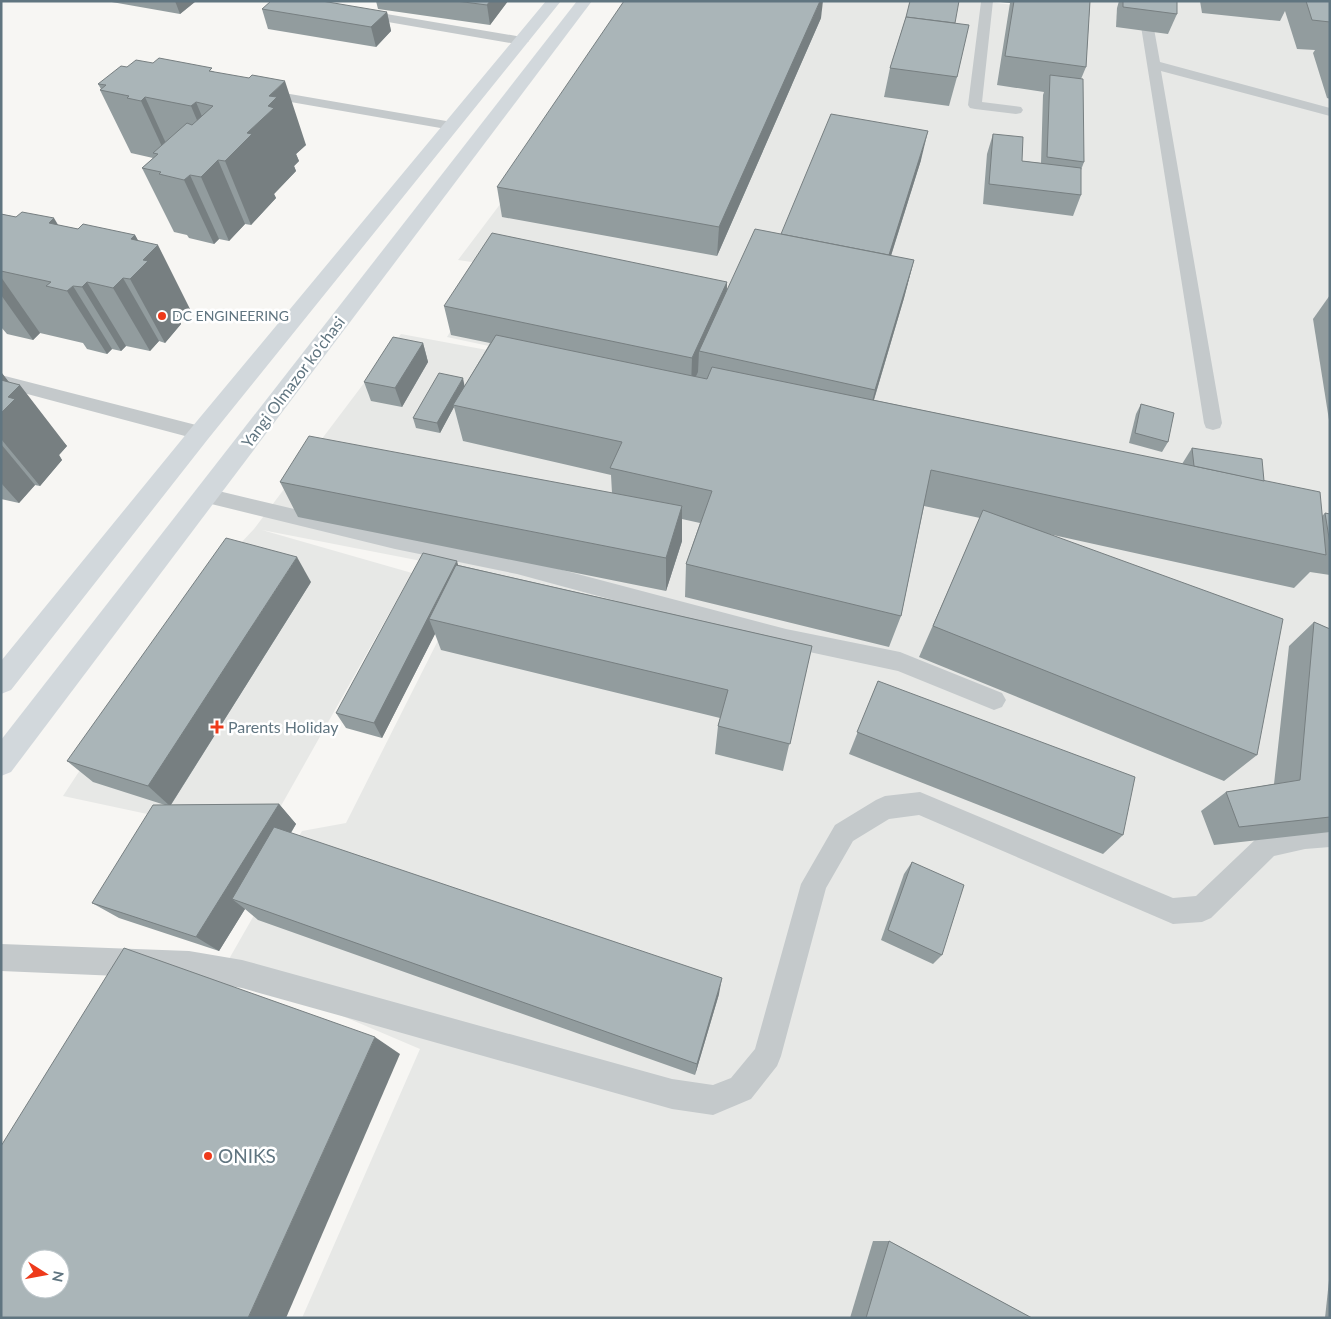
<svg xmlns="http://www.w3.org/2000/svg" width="1331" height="1319" font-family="Lato,sans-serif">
  <rect width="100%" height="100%" fill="#f7f6f3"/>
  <!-- built -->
  <polygon fill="#e7e8e6" points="636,1 980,1 1081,13 1082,1 1330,1 1330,1318 302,1318 420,1049 225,966 302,831 346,823 473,571 262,530 412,573 277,813 166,818 63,796 154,657 222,563 254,529 401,334 658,382 447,337 492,265 458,260 498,207"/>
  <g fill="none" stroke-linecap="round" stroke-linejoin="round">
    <!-- lane -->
    <g fill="#c4c9cb" fill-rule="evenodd">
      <polygon points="993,1 982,102 1021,107 1023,110 1021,113 1016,114 975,109 970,108 968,105 981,2"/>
      <polygon points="1137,1 1149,1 1160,62 1330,108 1330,116 1161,71 1222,423 1220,428 1213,430 1206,428 1204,423"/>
      <polygon points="357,9 522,37 529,41 522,45 353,16 351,13 353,10"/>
      <polygon points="261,89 452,122 457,123 459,126 457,129 452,130 256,96 254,93"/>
      <polygon points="1,375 200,426 207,428 210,433 207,438 200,440 1,387"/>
      <polygon points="206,488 395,533 517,558 786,629 900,652 1002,693 1006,700 1002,707 994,710 898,671 786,647 517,574 395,549 199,501 196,496 199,491"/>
      <path d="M920,792L1173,898L1196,896L1258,837C1281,828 1305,825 1330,823V847L1305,849L1274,856L1211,918L1202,922L1173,924L919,815L889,819L853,841L826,888L781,1056L777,1066L751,1099L713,1115L672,1109L242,988L189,979L1,971V944L189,951L242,960L672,1079L713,1085L731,1078L755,1049L801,884L835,825L876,800L885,796Z"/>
    </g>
    <!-- secondary -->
    <g fill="#d2d8dc" fill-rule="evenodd">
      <polygon points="546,1 561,1 208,439 11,690 1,694 1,661 192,427"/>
      <polygon points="577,1 592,1 11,772 1,776 1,740"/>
    </g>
  </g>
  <!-- wall -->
  <g fill="#929c9e">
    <polygon points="106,1 196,1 180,14"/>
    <polygon points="376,1 508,1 490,25 378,9"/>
    <polygon points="991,1 1090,1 1086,67 1081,79 1084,162 1081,170 1081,195 1073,216 983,204 987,154 993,134 1022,161 1041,163 1043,95 1044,92 997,85 1010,3"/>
    <polygon points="1119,1 1177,1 1177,14 1168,34 1116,27 1117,8"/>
    <polygon points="1200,1 1330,1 1330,99 1327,98 1313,53 1315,50 1297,49 1285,11 1280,21 1202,13"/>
    <polygon points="262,9 387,12 391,31 376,47 268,29"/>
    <polygon points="906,17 955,23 957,77 949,106 884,97 890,68"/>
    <polygon points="821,18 717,256 502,217 497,187"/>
    <polygon points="153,63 213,71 306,145 296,154 299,161 294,166 296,171 274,194 276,198 251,225 245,224 229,241 219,239 214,244 189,238 187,235 174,232 142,168 153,158 131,153 100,90 101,89 98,84 127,67"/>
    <polygon points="921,160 891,256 914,260 904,298 874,400 1182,464 1192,448 1264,481 1322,516 1325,513 1330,514 1330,575 1310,572 1294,588 1044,533 1257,755 1224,781 919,657 980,518 924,506 901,616 889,647 685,597 686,564 700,523 682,519 682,541 666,591 298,517 280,482 612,493 611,475 463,441 454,407 440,433 416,428 413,418 465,386 490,343 451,335 444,306 727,282 727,290 781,234"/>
    <polygon points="1,214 78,229 135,235 138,241 190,309 180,321 181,324 165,343 159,341 150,351 126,346 121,351 112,349 107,354 87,349 83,343 40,333 33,340 7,334 1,327"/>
    <polygon points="1330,295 1330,420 1329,420 1313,319"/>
    <polygon points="423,343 428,362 402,407 371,401 364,382"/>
    <polygon points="1,372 9,382 67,446 59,455 62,460 40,486 35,485 19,503 1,499"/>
    <polygon points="1141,404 1168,442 1162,452 1129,443 1136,414"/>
    <polygon points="458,565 812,646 783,771 715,754 718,726 720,718 441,650 435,634 382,738 346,728 336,713"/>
    <polygon points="311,582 171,805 279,804 296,824 291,833 719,994 695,1075 258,920 245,909 219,951 119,918 92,903 165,805 93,782 67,761"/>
    <polygon points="1314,622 1330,629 1330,832 1214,845 1201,811 1226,792 1274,784 1289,646"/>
    <polygon points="878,681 1123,835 1103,854 849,754"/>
    <polygon points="912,862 942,955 933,964 881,940 904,874"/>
    <polygon points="873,1241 889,1241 1032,1318 850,1318"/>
    <polygon points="1330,1271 1330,1318 1325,1318"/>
  </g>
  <!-- shaded-wall -->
  <g fill="#777f81">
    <polygon points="175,1 196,1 180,14"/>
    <polygon points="490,1 508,1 490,25 487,5"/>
    <polygon points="820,1 823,1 821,18 717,256 719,227"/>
    <polygon points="387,12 391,31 376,47 371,27"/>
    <polygon points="285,81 306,145 296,154 299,161 294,166 296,171 274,194 276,198 251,225 225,161 268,106 269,96"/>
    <polygon points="145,97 174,161 170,164 141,101"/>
    <polygon points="196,102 220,160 218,160 245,224 229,241 201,177 215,163 191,106"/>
    <polygon points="928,131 921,160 880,290 887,261"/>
    <polygon points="190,175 219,239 214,244 184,180"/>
    <polygon points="54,218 92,282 87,282 126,346 121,351 82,287 49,223"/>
    <polygon points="135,235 147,256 158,245 190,309 180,321 181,324 165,343 130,279 131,239"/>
    <polygon points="914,260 904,298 866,426 875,390"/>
    <polygon points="1,277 40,333 33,340 1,295"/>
    <polygon points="123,278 159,341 150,351 113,288"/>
    <polygon points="727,282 726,312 699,351 698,372 691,387 692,358"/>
    <polygon points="73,286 112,349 107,354 67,291"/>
    <polygon points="423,343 428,362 402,407 395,388"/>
    <polygon points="1,372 15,390 20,385 67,446 59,455 62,460 40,486 1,439"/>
    <polygon points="463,378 465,388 453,405 454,407 440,433 437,423"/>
    <polygon points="1,444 35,485 19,503 1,483"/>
    <polygon points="682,506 682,541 666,591 666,558"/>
    <polygon points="297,557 311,582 170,806 148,786"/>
    <polygon points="457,561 462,579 429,619 435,634 382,738 374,723"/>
    <polygon points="279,804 296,824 247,904 232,899 245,909 219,951 196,937"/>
    <polygon points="722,978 719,994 695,1075 697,1064"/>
    <polygon points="375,1037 400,1054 286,1318 248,1318"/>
  </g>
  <!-- building -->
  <g fill="#aab5b8" stroke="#777f81" fill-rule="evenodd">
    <polygon points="271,1 322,1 387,12 371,27 262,9"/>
    <polygon points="456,1 490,1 487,5"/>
    <polygon points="624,1 820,1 719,227 497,187"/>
    <polygon points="910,1 959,1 955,23 906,17"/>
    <polygon points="1014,1 1090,1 1086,67 1005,56"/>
    <polygon points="1123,1 1177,1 1177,14 1123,7"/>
    <polygon points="1306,1 1330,1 1330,22 1312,20"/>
    <polygon points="906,17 969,25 957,77 890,68"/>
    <polygon points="159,58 212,68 209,71 249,78 252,75 285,81 269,96 277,97 268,106 274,108 247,133 252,134 225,161 218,160 201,177 190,175 184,180 159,174 161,172 142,168 158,154 153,153 187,123 192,125 213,106 196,102 191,106 145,97 141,101 127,98 129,96 100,90 106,85 98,84 121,66 127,67 136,60 153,63"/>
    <polygon points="1050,75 1083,79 1084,162 1047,157"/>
    <polygon points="831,114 928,131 889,255 781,234"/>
    <polygon points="993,134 1023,137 1022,161 1081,168 1081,195 989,184"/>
    <polygon points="22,212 54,218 49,223 78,229 83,224 135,235 131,239 158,245 143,260 148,261 130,279 123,278 113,288 87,282 82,287 73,286 67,291 46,286 51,282 1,271 1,214 16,217"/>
    <polygon points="755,229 914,260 875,390 699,351"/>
    <polygon points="492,233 727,282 692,358 444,306"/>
    <polygon points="496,335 707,379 712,367 1320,492 1326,555 931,470 901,616 686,564 712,491 610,468 622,442 453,405"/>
    <polygon points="393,337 423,343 395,388 364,382"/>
    <polygon points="439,373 463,378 437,423 413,418"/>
    <polygon points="1,380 20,385 8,397 15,399 1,413"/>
    <polygon points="1141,404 1174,413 1168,442 1135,433"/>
    <polygon points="309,436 682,506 666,558 280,482"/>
    <polygon points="1192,448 1262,459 1264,481 1194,466"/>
    <polygon points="983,510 1283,619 1257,755 933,626"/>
    <polygon points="1325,513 1330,514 1330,545 1330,544"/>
    <polygon points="226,538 297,557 148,786 67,761"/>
    <polygon points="423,553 457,561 374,723 336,713"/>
    <polygon points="456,565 812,646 790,744 718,726 728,690 429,619"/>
    <polygon points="1314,622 1330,629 1330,817 1239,827 1226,792 1300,780"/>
    <polygon points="878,681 1135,777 1123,835 857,732"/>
    <polygon points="279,804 196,937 92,903 153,805"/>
    <polygon points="274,827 722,978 697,1064 232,899"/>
    <polygon points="912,862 964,885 942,955 888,930"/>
    <path d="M124,948L375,1037L248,1318H1V1146ZM30,1259H60V1289H30Z"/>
    <polygon points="889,1241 1032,1318 866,1318"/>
  </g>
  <!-- markers -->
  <g fill="#ee3a1b" stroke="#fff" stroke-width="2">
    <circle cx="162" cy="316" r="5"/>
    <path d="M214.5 719.5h5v5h5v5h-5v5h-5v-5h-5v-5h5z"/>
    <circle cx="208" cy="1156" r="5"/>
  </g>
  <g text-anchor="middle" stroke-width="5" stroke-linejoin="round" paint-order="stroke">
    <!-- far-poi labels -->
    <g font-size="14" fill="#607580" stroke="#fff" text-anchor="start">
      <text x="172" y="321">DC ENGINEERING</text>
    </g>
    <!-- street labels -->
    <g font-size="16" fill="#607580" stroke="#fff">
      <text transform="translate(293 382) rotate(-53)" y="6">Yangi Olmazor ko'chasi</text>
    </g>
    <!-- poi labels -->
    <g font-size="16" fill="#607580" stroke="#fff" text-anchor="start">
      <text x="228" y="733">Parents Holiday</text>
    </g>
    <!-- near-poi labels -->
    <g font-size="19" fill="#607580" stroke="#fff" text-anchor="start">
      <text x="218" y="1163">ONIKS</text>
    </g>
  </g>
  <!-- border -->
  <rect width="1331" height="1319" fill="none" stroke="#607580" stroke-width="5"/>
  <!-- north arrow -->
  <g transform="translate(45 1274) rotate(101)"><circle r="24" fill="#ffffff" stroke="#bfc8cc"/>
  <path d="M0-4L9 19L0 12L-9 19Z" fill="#ee3a1b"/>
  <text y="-8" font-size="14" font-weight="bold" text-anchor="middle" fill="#607580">N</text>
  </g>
</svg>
